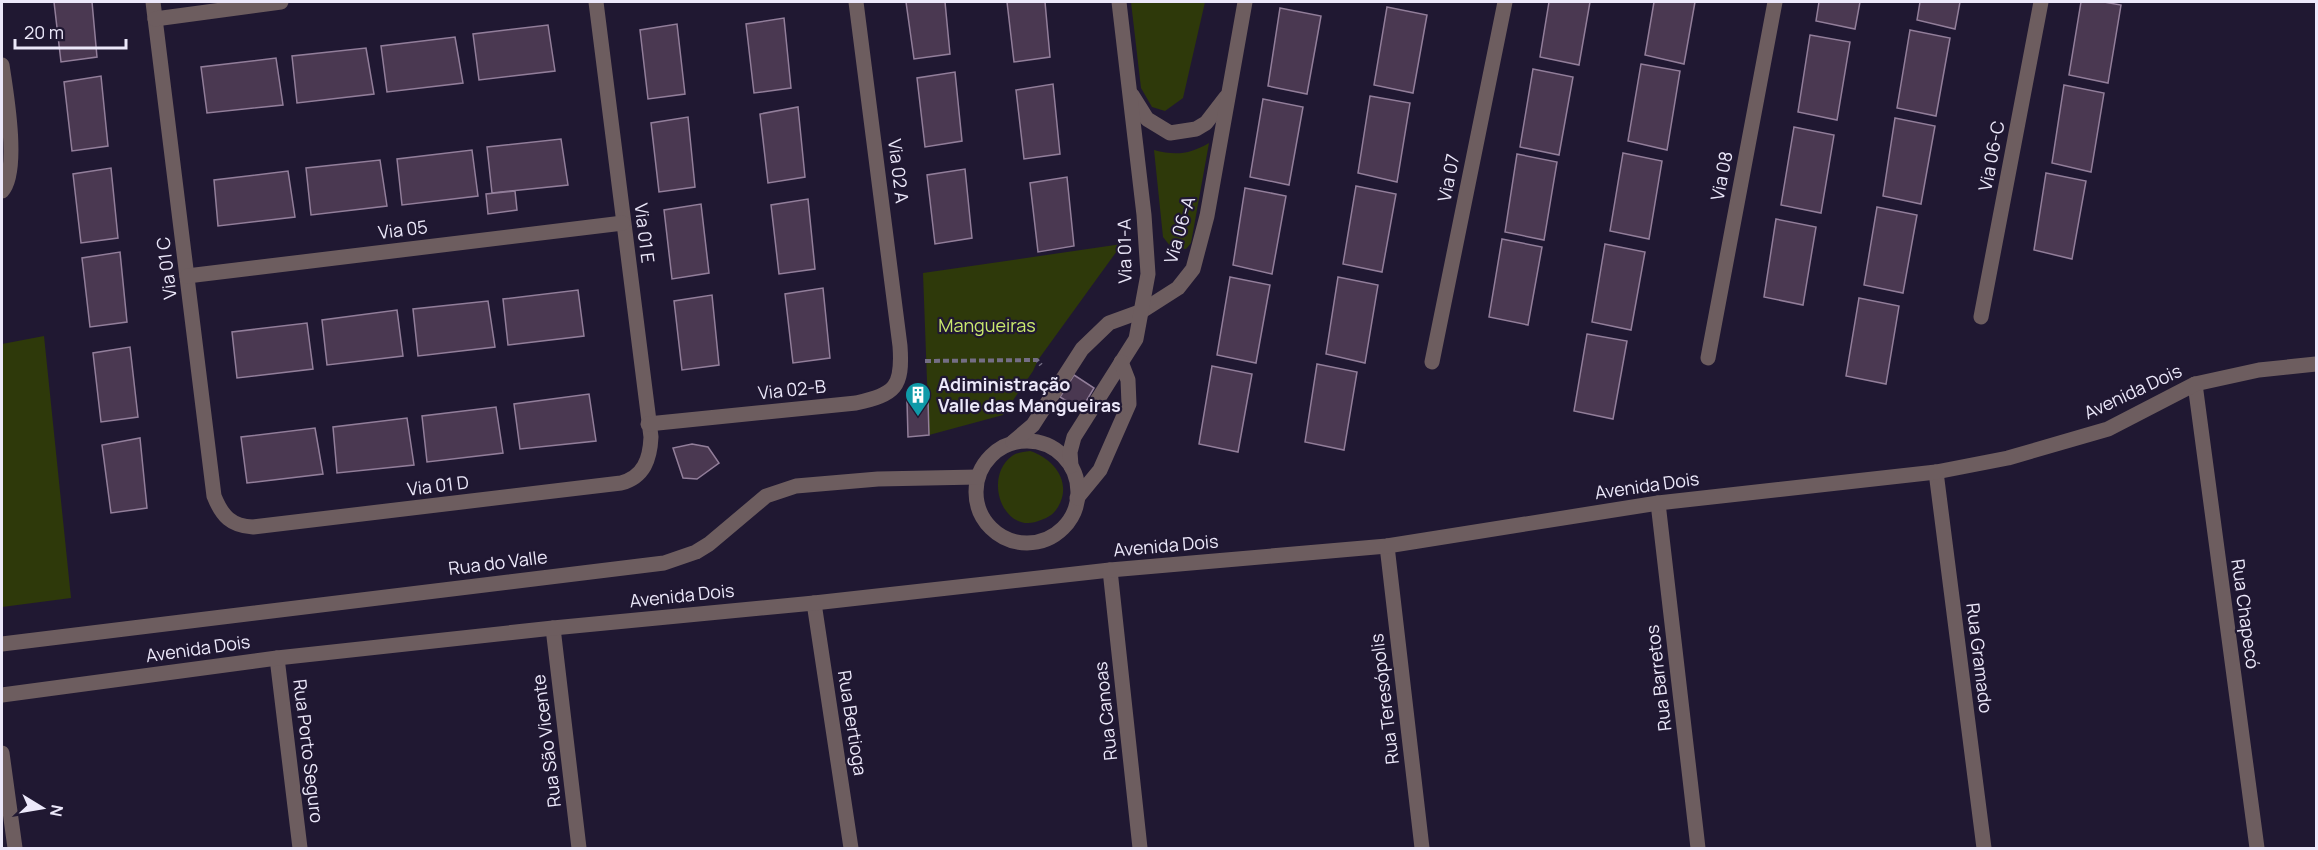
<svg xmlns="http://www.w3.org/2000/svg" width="2318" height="850" font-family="Manrope,sans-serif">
  <rect width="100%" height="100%" fill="#201832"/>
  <!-- green -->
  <g fill="#2e390a">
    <polygon points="1131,2 1205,2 1183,98 1165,111 1152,107 1141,88"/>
    <path d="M1209,143L1191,243L1186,249L1171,247L1163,237L1154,150C1176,156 1190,154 1209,143Z"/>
    <polygon points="1122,244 1038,360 1033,371 1003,415 929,435 923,273"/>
    <polygon points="44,336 71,598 2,607 2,344"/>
    <path d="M1030,451C1053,458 1073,482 1058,507C1053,515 1049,517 1041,520C1004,537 982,478 1012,456C1017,452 1024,452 1030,451Z"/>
  </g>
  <!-- building -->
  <g fill="#4a3851" stroke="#927e9a" stroke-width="1.5">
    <polygon points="54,2 92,2 97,57 61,62"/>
    <polygon points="906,2 945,2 950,54 914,59"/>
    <polygon points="1007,2 1045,2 1050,57 1014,62"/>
    <polygon points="1549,2 1590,2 1579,65 1540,57"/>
    <polygon points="1654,2 1695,2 1684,64 1645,55"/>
    <polygon points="1819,2 1860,2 1855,29 1816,21"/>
    <polygon points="1920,2 1960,2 1955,29 1917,20"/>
    <polygon points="2081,2 2104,2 2121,5 2108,83 2069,75"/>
    <polygon points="1387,7 1427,15 1413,93 1374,85"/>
    <polygon points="1280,8 1321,16 1307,94 1268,86"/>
    <polygon points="784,18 791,88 754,93 746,24"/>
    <polygon points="677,24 685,94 648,99 640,30"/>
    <polygon points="548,25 555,71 479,80 473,34"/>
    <polygon points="1910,30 1950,38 1936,116 1897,108"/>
    <polygon points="1810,35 1850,42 1837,120 1798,112"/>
    <polygon points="455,37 463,83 387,92 381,46"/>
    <polygon points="366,48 374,94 297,103 292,56"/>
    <polygon points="276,58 283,105 207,113 201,67"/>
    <polygon points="1641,64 1680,71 1667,150 1628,141"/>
    <polygon points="1533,69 1573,77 1559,155 1520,147"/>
    <polygon points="955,72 962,141 925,147 917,78"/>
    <polygon points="101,76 108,146 72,151 64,82"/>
    <polygon points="1053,84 1060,154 1024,159 1016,90"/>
    <polygon points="2064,85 2104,93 2091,172 2052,163"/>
    <polygon points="1370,96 1410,103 1397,182 1358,173"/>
    <polygon points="1263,99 1303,107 1289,185 1250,177"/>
    <polygon points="798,107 805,177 768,183 760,114"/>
    <polygon points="688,117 695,187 659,192 651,123"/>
    <polygon points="1895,118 1935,126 1921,204 1883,196"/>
    <polygon points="1794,127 1834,135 1821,213 1781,205"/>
    <polygon points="561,139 568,185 492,193 487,147"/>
    <polygon points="472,150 478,196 402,205 397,159"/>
    <polygon points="1623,153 1662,161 1649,239 1610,231"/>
    <polygon points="1517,154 1557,162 1544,240 1505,232"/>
    <polygon points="380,160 387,206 311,215 306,168"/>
    <polygon points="111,168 118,238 81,243 73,174"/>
    <polygon points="965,169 972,238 935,244 927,175"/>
    <polygon points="288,171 295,217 218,226 214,180"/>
    <polygon points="2046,173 2086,181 2072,259 2034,250"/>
    <polygon points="1067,177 1074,246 1038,252 1030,183"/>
    <polygon points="1356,186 1396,194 1382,272 1343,264"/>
    <polygon points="1245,188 1286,196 1272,274 1233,265"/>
    <polygon points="515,191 517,210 488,214 486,194"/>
    <polygon points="808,199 815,269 779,274 771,205"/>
    <polygon points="701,204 709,273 672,279 664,210"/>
    <polygon points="1877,207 1917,215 1903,293 1864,285"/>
    <polygon points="1776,219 1816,227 1803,305 1764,297"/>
    <polygon points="1502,239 1542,247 1528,325 1489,317"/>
    <polygon points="1605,244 1645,252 1631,330 1592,322"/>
    <polygon points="120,252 127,322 90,327 82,258"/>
    <polygon points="1230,277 1270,285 1256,363 1217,355"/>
    <polygon points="1338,277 1378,285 1365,363 1326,354"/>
    <polygon points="823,288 830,358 793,363 785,294"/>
    <polygon points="578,290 584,336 508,345 503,299"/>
    <polygon points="712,295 719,365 682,370 674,301"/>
    <polygon points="1859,298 1899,306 1886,384 1846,376"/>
    <polygon points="488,301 495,347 418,356 413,309"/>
    <polygon points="397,310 403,356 327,365 322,320"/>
    <polygon points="307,323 313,369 237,378 232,332"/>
    <polygon points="1587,334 1627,341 1613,419 1574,411"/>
    <polygon points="130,347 138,417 101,422 93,353"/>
    <polygon points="1317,364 1357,372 1344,450 1305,442"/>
    <polygon points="1212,366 1252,374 1238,452 1199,444"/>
    <polygon points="1074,375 1094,388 1081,410 1060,397"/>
    <polygon points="589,394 596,441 520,449 514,404"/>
    <polygon points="928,399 929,435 908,437 907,401"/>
    <polygon points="496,407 503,453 427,462 422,416"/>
    <polygon points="407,418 414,465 337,473 333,427"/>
    <polygon points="315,428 323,474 247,483 241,437"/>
    <polygon points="140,438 147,508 111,513 102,445"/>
    <polygon points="692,444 708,447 719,463 697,479 683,478 673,448"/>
  </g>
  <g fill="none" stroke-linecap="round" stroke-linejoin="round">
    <!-- path -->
    <polyline stroke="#746e84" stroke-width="4" stroke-dasharray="6 3" stroke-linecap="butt" points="925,361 1037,360 1041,365"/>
    <!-- street -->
    <g stroke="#6d5d5f" stroke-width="15">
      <path d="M153,2L214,496C222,516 231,526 253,527L621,483C644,477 650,459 651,437L596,2"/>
      <polyline points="155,19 281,2"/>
      <path d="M2,65C6,91 20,172 2,191"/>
      <polyline points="1132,95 1147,119 1170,133 1196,129 1206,123 1226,97"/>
      <polyline points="187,276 623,223"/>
      <polyline points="1981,317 2041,2"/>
      <polyline points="1708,358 1775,2"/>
      <polyline points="1432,362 1505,2"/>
      <polyline points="2195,384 2257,848"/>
      <path d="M648,424L856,403C895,394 903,388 900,346L856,2"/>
      <circle cx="1027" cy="492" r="51"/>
      <polyline points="1013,442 1033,425 1082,349 1109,323 1142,311 1178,288 1193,269 1207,216 1245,2"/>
      <polyline points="1071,466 1070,452 1074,437 1136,339 1148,274 1144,215 1119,2"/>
      <polyline points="1936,472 1984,848"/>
      <polyline points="1077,498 1100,470 1129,404 1128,380 1121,362"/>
      <polyline points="1658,503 1698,848"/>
      <polyline points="1387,546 1422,848"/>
      <polyline points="1110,570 1140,848"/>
      <polyline points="814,603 851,848"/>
      <polyline points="553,628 579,848"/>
      <polyline points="2,644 664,563 696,552 709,544 766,496 796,486 878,479 978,477"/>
      <polyline points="277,658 300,848"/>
      <polyline points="2,695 277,658 553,628 814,603 1110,570 1387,546 1658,503 1936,472 2008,458 2108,429 2195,384 2259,370 2316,364"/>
      <polyline points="2,753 15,848"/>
    </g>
  </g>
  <!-- icons -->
  <defs>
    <symbol id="building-pin" viewBox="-11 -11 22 30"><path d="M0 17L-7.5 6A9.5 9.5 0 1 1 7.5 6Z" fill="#0f9aa8" stroke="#201832"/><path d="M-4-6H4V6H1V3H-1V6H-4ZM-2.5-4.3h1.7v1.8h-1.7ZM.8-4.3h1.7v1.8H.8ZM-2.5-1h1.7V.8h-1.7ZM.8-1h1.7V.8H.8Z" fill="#fff"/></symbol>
  </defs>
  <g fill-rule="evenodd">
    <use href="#building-pin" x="903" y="380" width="30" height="40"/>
  </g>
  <g text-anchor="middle" stroke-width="4.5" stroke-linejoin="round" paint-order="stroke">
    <!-- street labels -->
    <g font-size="18" fill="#ece8fa" stroke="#201832">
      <text transform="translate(1992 156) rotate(-79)" y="6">Via 06-C</text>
      <text transform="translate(898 171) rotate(83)" y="6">Via 02 A</text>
      <text transform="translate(1722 176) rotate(-79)" y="6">Via 08</text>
      <text transform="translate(1449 178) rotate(-79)" y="6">Via 07</text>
      <text transform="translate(403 230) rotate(-7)" y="6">Via 05</text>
      <text transform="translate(1180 230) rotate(-74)" y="6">Via 06-A</text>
      <text transform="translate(644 233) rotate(83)" y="6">Via 01 E</text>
      <text transform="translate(1125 251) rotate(-91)" y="6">Via 01-A</text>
      <text transform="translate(167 268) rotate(-97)" y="6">Via 01 C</text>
      <text transform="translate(792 390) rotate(-6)" y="6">Via 02-B</text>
      <text transform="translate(2133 392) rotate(-25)" y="6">Avenida Dois</text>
      <text transform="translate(438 486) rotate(-7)" y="6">Via 01 D</text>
      <text transform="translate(1647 486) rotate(-8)" y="6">Avenida Dois</text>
      <text transform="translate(1166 546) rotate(-5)" y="6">Avenida Dois</text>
      <text transform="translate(498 563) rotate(-7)" y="6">Rua do Valle</text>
      <text transform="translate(682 596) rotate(-6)" y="6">Avenida Dois</text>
      <text transform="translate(2245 614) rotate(82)" y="6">Rua Chapecó</text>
      <text transform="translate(198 649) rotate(-8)" y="6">Avenida Dois</text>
      <text transform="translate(1979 658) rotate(83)" y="6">Rua Gramado</text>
      <text transform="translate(1659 678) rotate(-97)" y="6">Rua Barretos</text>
      <text transform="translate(1385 699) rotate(-97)" y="6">Rua Teresópolis</text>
      <text transform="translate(1106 711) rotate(-96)" y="6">Rua Canoas</text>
      <text transform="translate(852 723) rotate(81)" y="6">Rua Bertioga</text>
      <text transform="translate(547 741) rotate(-97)" y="6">Rua São Vicente</text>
      <text transform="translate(308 751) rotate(83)" y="6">Rua Porto Seguro</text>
    </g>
    <!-- park labels -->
    <g font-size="18" fill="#cbea6d" stroke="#201832">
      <text x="987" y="332">Mangueiras</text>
    </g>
    <!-- poi labels -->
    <g font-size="18" font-weight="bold" fill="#ece8fa" stroke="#201832" text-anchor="start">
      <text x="938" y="391">Adiministração<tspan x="938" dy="21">Valle das Mangueiras</tspan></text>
    </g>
  </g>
  <!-- border -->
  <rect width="2318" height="850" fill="none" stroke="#ece8fa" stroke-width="6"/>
  <!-- north arrow -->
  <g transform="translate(42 808) rotate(101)" stroke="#201832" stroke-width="4.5" paint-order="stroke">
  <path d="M0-4.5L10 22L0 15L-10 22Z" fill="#ece8fa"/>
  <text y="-9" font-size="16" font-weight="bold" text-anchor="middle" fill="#ece8fa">N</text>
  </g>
  <!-- scale -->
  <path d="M15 39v9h111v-9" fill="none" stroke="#ece8fa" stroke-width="3"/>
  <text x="24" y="39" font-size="18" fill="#ece8fa" stroke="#201832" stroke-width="4.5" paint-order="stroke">20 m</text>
</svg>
